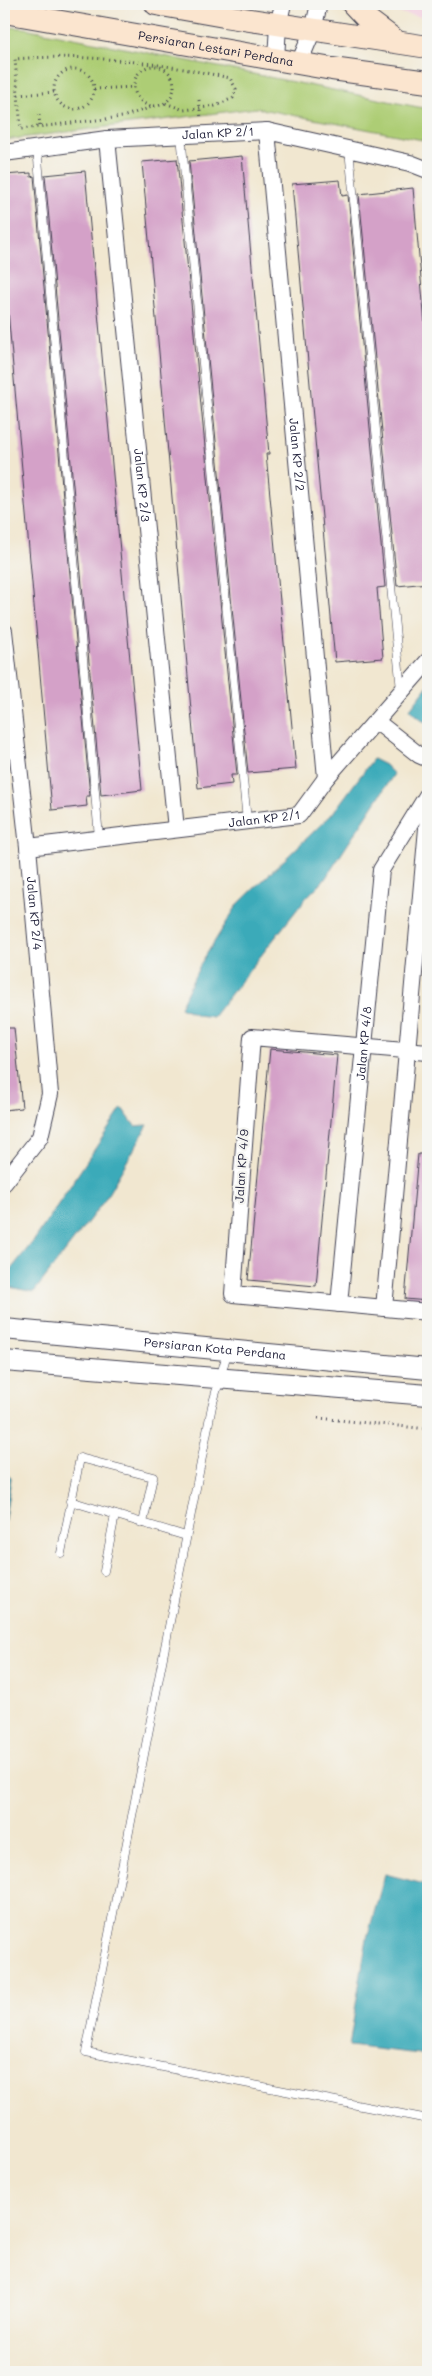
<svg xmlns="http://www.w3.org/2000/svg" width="432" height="2376" font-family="Mali,sans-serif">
  <rect width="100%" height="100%" fill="#f6f6f2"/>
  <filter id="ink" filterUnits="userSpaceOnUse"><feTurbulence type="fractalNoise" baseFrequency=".02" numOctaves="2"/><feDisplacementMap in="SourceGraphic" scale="10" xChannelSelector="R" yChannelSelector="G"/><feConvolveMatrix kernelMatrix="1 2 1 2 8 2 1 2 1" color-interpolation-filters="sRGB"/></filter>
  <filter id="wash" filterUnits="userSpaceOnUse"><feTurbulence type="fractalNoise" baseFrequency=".0096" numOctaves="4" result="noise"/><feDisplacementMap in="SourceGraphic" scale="20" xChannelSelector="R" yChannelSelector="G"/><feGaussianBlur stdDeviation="1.12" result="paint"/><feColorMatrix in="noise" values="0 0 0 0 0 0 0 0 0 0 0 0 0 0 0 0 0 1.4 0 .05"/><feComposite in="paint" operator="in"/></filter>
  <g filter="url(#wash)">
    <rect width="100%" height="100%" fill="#f1e7d0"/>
    <!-- built -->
    <polygon fill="#f3cfe0" points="383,4 428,4 428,18 388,11"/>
    <!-- green -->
    <polygon fill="#adcd74" stroke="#687858" points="4,27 24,28 428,109 428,141 256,108 4,140"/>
    <!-- water -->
    <g fill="#3baab9" stroke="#2e667a">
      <polygon points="428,685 428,723 421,720 410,709"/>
      <polygon points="373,759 385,765 394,774 325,879 306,898 213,1017 197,1015 180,1007 201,963 238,904 332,814"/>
      <polygon points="122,1108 135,1126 148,1125 104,1201 34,1292 4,1286 4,1278 35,1239"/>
      <polygon points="4,1471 11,1478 4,1525"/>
      <polygon points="385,1874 428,1885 428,2055 349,2046 367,1938"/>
    </g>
    <g id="blocks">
      <!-- building -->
      <g fill="#d4a1c8">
        <polygon points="242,156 269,454 266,454 296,769 248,773 189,161"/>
        <polygon points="177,159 237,775 231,775 232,784 198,788 142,162"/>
        <polygon points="85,171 142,790 101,795 45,175"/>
        <polygon points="31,173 31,177 34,176 90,796 86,796 87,806 52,810 4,265 4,175"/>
        <polygon points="340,180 342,196 348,195 385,587 377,588 383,658 335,662 292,184"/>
        <polygon points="413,188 428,359 428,583 397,586 359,194"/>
        <polygon points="4,1028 14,1028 22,1108 4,1110"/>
        <polygon points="270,1049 337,1055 316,1286 248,1280"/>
        <polygon points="418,1154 428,1154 428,1301 405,1299"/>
      </g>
    </g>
  </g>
  <g filter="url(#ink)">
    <use href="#blocks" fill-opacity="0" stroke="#414051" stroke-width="1"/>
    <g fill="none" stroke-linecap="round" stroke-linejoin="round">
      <defs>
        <g id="service">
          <polyline points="181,135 247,821"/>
          <polyline points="37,148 99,837"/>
          <polyline points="349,149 401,690"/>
          <polyline points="228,1350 212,1406 86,2052 428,2119"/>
          <polyline points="70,1501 186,1536"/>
          <polyline points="61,1553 80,1458 153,1477 143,1523"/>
          <polyline points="104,1571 115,1515"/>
        </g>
        <g id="minor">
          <polyline points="276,59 278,25 283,4"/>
          <polyline points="299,63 313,30 319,4"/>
          <path id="s1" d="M267,131L326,778"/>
          <path id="s2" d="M107,139L176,829"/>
          <path id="s3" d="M4,153L107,139L267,131L410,163L428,170"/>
          <path id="s4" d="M4,631L28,847L50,1094L40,1137L4,1183"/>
          <polyline points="377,722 419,755 428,759"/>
          <path id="s5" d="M28,847L299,815L326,778L428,661"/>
          <polyline points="428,1052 252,1037 233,1294 428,1312"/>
          <path id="s6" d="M339,1304L381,870L428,794"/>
          <polyline points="384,1308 428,817"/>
        </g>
        <g id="tertiary">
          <path id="s7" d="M4,1329L428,1369"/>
          <polyline points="4,1361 428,1395"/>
        </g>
        <g id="secondary">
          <polyline points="156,4 224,16 428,47"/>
          <polyline points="353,4 368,20 396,41"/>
          <path id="s8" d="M4,12L332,69L428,82"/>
        </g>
      </defs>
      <!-- service casing -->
      <use href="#service" stroke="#414051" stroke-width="9"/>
      <!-- minor casing -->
      <use href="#minor" stroke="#414051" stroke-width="18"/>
      <!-- tertiary casing -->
      <use href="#tertiary" stroke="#414051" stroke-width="22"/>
      <!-- secondary casing -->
      <use href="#secondary" stroke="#414051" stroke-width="24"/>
      <!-- path -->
      <g stroke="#414051" stroke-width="3" stroke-dasharray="1 4" stroke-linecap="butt">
        <circle cx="154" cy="86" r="20"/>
        <circle cx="74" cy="89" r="20"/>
        <polyline points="94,89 134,87"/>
        <polyline points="18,95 54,92"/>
        <polyline points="199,100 201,119"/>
        <path d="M155,106L122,117L21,129L15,59C87,53 160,63 230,78L236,89L233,98L215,106L184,110L165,103"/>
        <polyline points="39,115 40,127"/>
        <polyline points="318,1418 428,1429"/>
      </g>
      <!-- service -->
      <use href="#service" stroke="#fff" stroke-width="8"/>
      <!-- minor -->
      <use href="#minor" stroke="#fff" stroke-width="16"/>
      <!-- tertiary -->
      <use href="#tertiary" stroke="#fff" stroke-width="20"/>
      <!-- secondary -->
      <use href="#secondary" stroke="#fbe5cf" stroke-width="22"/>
    </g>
  </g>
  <g text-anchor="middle" stroke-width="4.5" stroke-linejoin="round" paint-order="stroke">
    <!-- street labels -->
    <g font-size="12" fill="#22223b" stroke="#f6f6f2">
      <text dy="4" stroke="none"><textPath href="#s8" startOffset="215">Persiaran Lestari Perdana</textPath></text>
      <text dy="4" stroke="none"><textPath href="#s3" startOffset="215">Jalan KP 2/1</textPath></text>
      <text dy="4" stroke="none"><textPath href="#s1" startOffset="325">Jalan KP 2/2</textPath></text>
      <text dy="4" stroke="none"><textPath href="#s2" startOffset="348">Jalan KP 2/3</textPath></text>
      <text dy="4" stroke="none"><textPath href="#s5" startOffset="238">Jalan KP 2/1</textPath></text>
      <text dy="4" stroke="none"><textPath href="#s4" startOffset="284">Jalan KP 2/4</textPath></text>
      <text dy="4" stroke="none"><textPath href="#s6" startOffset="262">Jalan KP 4/8</textPath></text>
      <text transform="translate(242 1166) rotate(-86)" y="4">Jalan KP 4/9</text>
      <text dy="4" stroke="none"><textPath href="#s7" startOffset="212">Persiaran Kota Perdana</textPath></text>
    </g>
  </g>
  <!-- margin -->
  <rect width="432" height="2376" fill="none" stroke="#f6f6f2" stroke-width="20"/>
</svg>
